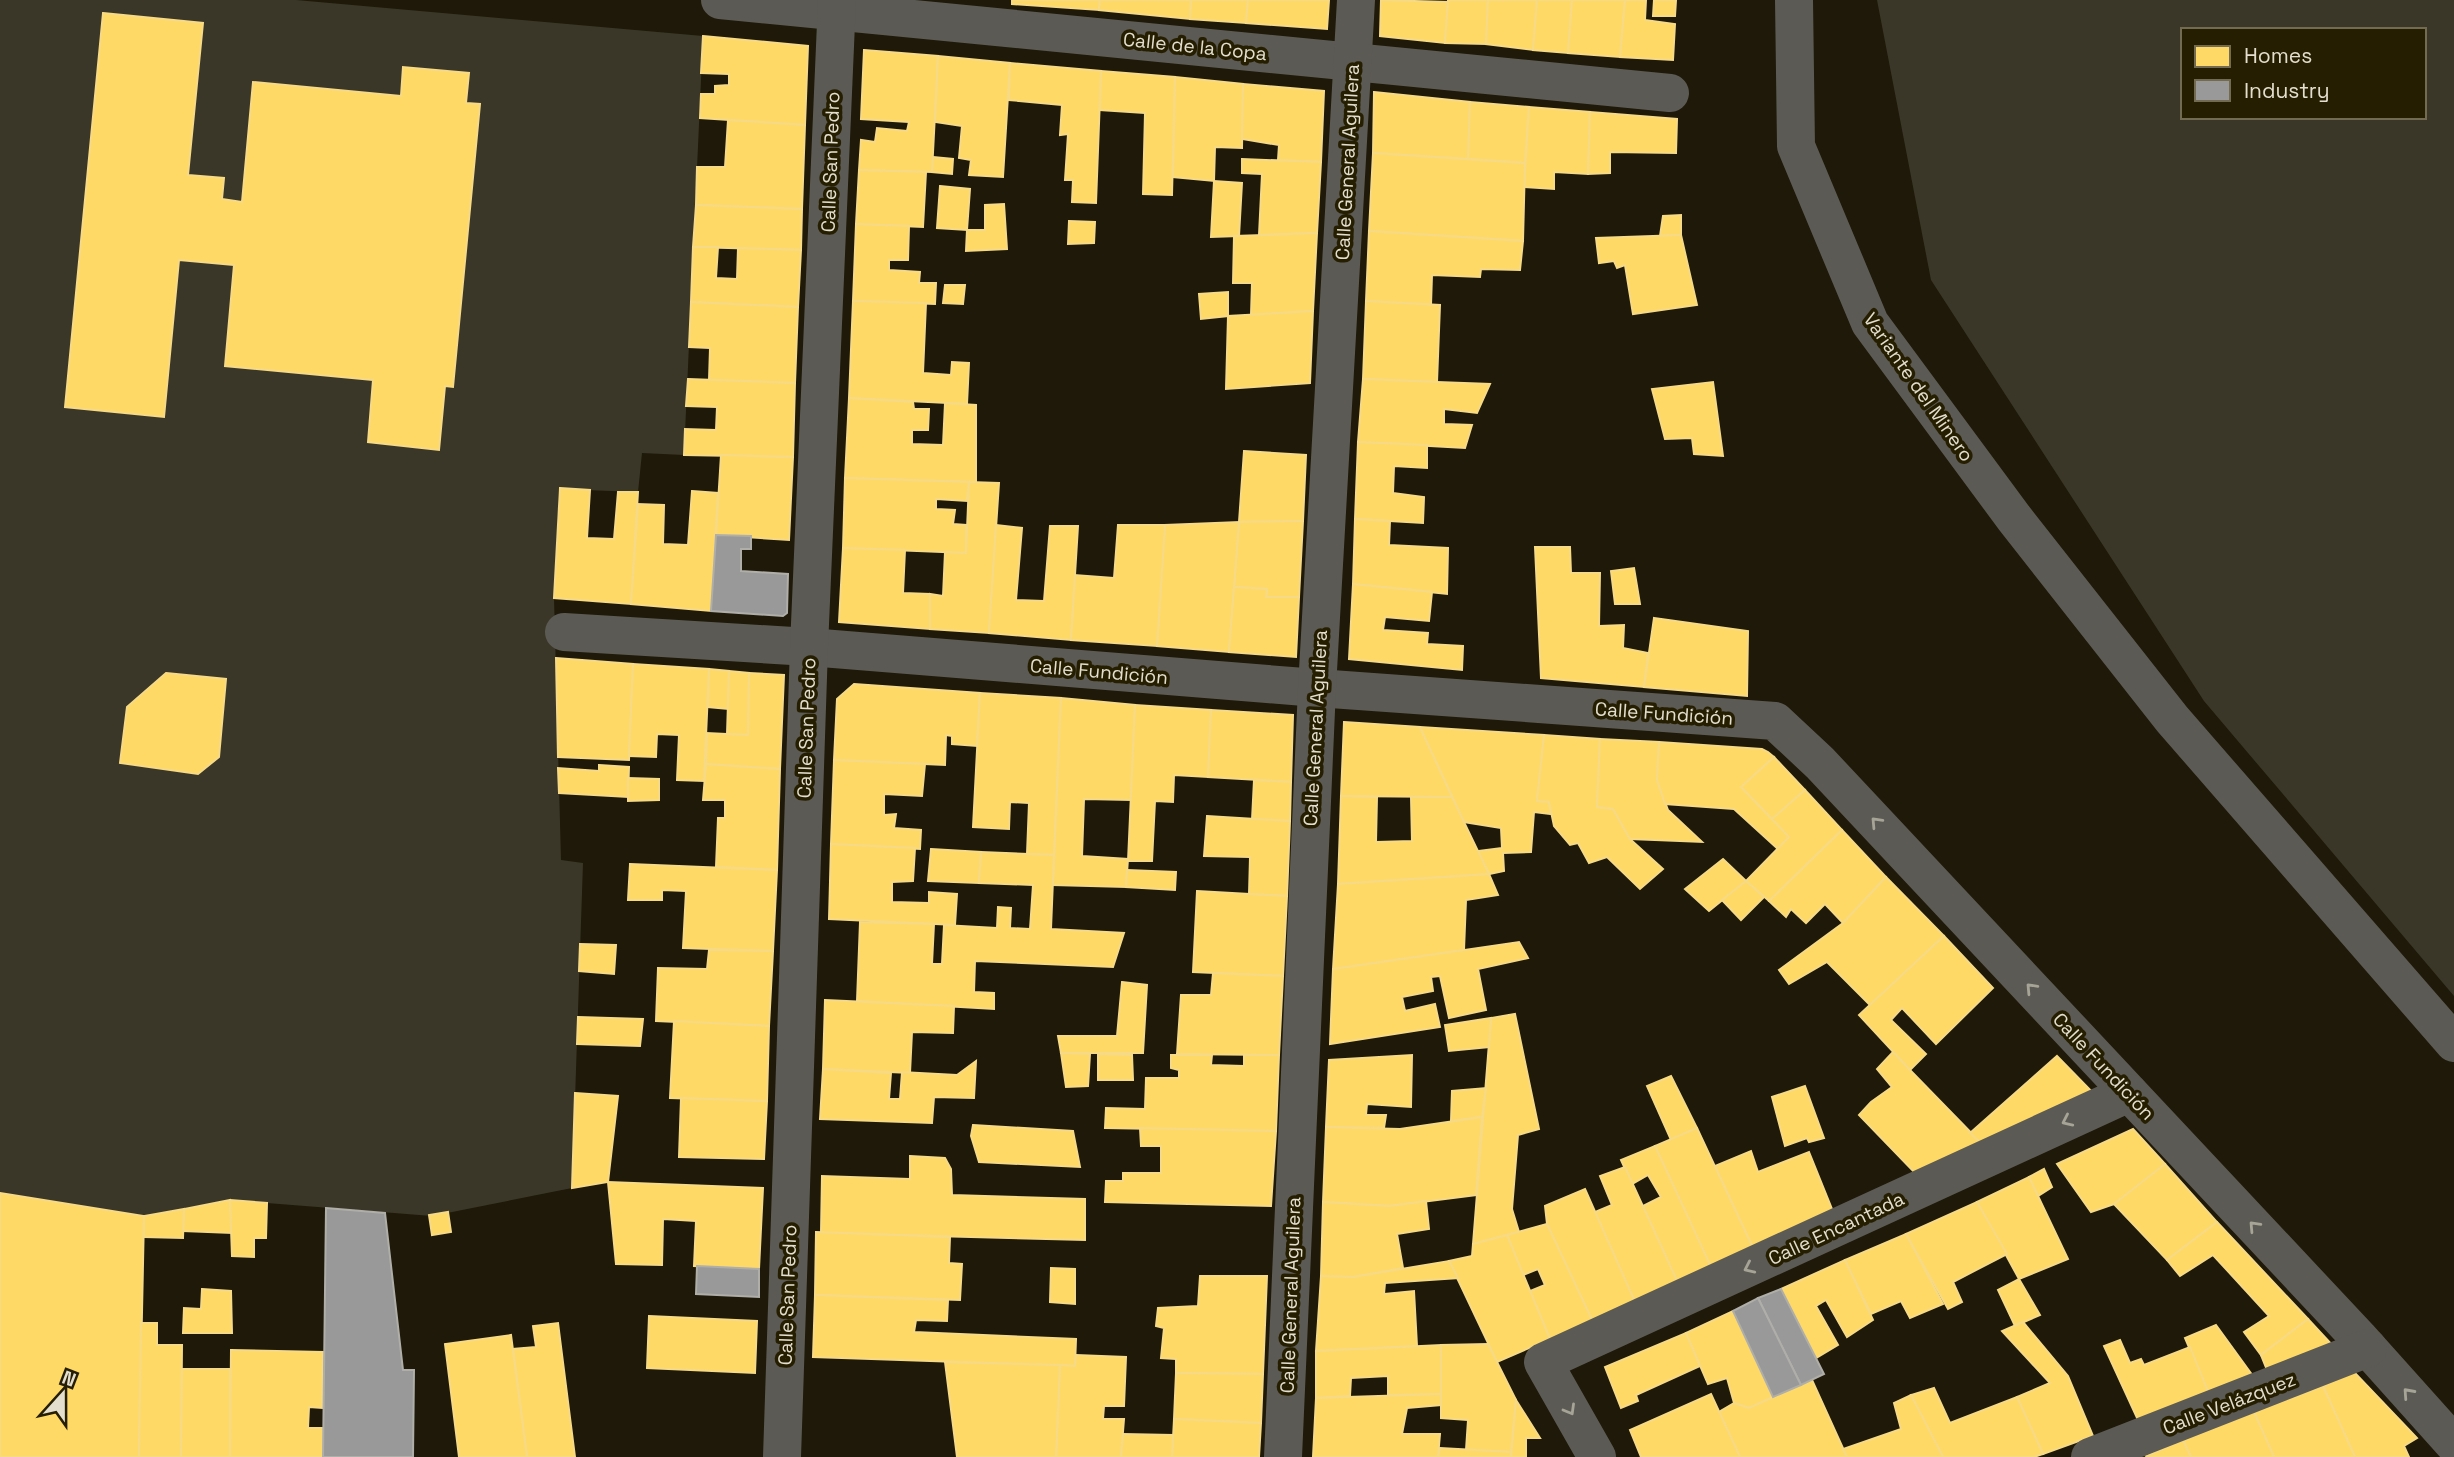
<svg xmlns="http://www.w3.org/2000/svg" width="2454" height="1457" font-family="'Space Grotesk',sans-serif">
  <rect width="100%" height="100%" fill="#1e1908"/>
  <!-- green -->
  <g fill="#3b3728" fill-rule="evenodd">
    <polygon points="0,0 296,0 703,36 684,455 642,453 638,492 559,489 554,598 561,860 583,863 572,1188 432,1216 230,1200 144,1216 0,1193"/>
    <path d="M1877,0H2454V996L2204,701L1931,280ZM2183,30H2424V117H2183Z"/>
  </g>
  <!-- homes -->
  <g fill="#ffd966" stroke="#f7da85" stroke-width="2">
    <polygon points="1012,0 1100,0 1099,10 1012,4"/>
    <polygon points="1100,0 1191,0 1190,19 1099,10"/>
    <polygon points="1191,0 1248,0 1246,23 1190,19"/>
    <polygon points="1248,0 1329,0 1327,29 1246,23"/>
    <polygon points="1381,0 1448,2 1445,43 1380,36"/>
    <polygon points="1448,0 1488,0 1486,44 1445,43"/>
    <polygon points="1488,0 1537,0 1533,50 1486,44"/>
    <polygon points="1537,0 1572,0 1568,53 1533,50"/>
    <polygon points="1572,0 1625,0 1620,57 1568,53"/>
    <polygon points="1625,0 1646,0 1645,20 1675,24 1673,60 1620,57"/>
    <polygon points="1654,0 1676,0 1675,16 1653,16"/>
    <polygon points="103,13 203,23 188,175 224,178 222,199 242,202 253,82 401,96 403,67 469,73 466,103 480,104 453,387 445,386 439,450 368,442 373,380 225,366 234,265 179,260 164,417 65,407"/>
    <polygon points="703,36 808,46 805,125 700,118 701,94 715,94 715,86 729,85 729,74 701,73"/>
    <polygon points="864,50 938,56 932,172 859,170 861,140 875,142 877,128 907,131 909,122 861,119"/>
    <polygon points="938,56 1010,63 1003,177 969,175 971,160 959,158 962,126 935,122"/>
    <polygon points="1010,63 1101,71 1096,203 1072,202 1073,180 1065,180 1068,134 1060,135 1062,105 1009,100"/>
    <polygon points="1101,71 1175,77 1172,195 1143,194 1145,113 1100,110"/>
    <polygon points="1175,77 1243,84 1242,148 1215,147 1214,181 1173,177"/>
    <polygon points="1243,84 1324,91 1321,162 1278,160 1279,145 1242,139"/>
    <polygon points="1374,92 1470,102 1468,159 1373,153"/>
    <polygon points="1470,102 1529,107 1525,163 1468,159"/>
    <polygon points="1529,107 1590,112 1588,174 1554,172 1554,189 1524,187"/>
    <polygon points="1590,112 1677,119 1676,153 1610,152 1610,173 1588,174"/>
    <polygon points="728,120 805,125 802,209 696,205 697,167 725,167"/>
    <polygon points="1373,153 1525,163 1523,241 1369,231"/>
    <polygon points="933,157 953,159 952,174 932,172"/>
    <polygon points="1242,159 1321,162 1317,233 1259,235 1262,174 1242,173"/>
    <polygon points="859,170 926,172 923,227 856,224"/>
    <polygon points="1214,181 1242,183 1239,236 1211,237"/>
    <polygon points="940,186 970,189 967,230 937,228"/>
    <polygon points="1004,204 1007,249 966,251 967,230 985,230 985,205"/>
    <polygon points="696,205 802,209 801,250 693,247"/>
    <polygon points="1681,215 1681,235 1660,236 1663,216"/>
    <polygon points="1069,221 1095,222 1094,243 1068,244"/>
    <polygon points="856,224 909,226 908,260 889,260 889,270 920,272 919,283 936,283 935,304 853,301"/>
    <polygon points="1369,231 1523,241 1520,270 1481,269 1480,277 1432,275 1431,305 1366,301"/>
    <polygon points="1317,233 1313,311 1251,315 1252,283 1233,283 1234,236"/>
    <polygon points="1681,235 1697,305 1633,314 1625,265 1617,268 1614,261 1599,263 1596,238"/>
    <polygon points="693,247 718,247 716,278 737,279 738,248 801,250 798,307 691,302"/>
    <polygon points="945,285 965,285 963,304 943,303"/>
    <polygon points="1228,292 1228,316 1201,319 1199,294"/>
    <polygon points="853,301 926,303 923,373 951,375 952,362 969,363 967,404 849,398"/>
    <polygon points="1366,301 1440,305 1437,382 1363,379"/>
    <polygon points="691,302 798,307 795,383 709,380 710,348 689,347"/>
    <polygon points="1313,311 1310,383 1226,389 1228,316"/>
    <polygon points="688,379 795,383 793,457 684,455 685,429 716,430 717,407 686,406"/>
    <polygon points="1363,379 1437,382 1490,384 1477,413 1444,409 1444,424 1472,425 1465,448 1358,442"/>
    <polygon points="1713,382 1723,456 1694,454 1692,438 1665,439 1652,389"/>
    <polygon points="849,398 913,402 914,409 929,409 928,430 912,430 912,444 943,445 945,403 976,405 976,482 845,478"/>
    <polygon points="1358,442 1427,445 1427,468 1394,466 1393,493 1424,497 1423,523 1355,519"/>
    <polygon points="1244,451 1306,455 1303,521 1239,522"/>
    <polygon points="721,455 793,457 789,540 716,535"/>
    <polygon points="845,478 969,482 967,501 936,499 936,509 955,510 953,524 966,525 966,553 843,548"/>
    <polygon points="969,482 999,483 989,633 930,629 930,594 943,596 945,552 966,553"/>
    <polygon points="560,488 590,490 587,538 614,539 618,492 638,492 631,604 554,598"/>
    <polygon points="692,491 718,493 711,611 631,604 638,504 664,505 663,544 688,545"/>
    <polygon points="1355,519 1390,521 1389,545 1448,548 1447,594 1353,584"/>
    <polygon points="1303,521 1299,597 1266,597 1267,589 1234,587 1239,522"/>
    <polygon points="1239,522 1229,652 1157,646 1165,525"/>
    <polygon points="996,525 1022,528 1016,600 1044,601 1050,526 1078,526 1071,640 989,633"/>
    <polygon points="1118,525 1165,525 1157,646 1071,640 1075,575 1114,578"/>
    <polygon points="1535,547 1570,547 1571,573 1600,573 1599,626 1624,625 1623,648 1648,653 1644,687 1541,678"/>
    <polygon points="843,548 905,550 903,593 930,594 930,629 839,622"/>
    <polygon points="1634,568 1640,604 1615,604 1611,571"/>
    <polygon points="1353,584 1432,592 1429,621 1385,617 1383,630 1428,633 1427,644 1463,646 1462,670 1349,659"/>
    <polygon points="1234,587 1267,589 1266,597 1299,597 1296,657 1229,652"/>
    <polygon points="1654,618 1748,631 1747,696 1644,687"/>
    <polygon points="556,658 633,664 629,760 558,757"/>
    <polygon points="633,664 709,669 704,781 677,780 679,735 657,734 656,757 629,756"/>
    <polygon points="709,669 729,671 728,709 708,707"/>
    <polygon points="729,671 749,673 748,735 727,734"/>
    <polygon points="166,673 226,679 219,757 198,774 120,763 127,707"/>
    <polygon points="749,673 784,675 780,769 706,764 707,733 748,735"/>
    <polygon points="854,684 980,693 977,746 952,744 952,736 946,735 945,765 834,760 837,699"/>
    <polygon points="980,693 1061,698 1054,855 1027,854 1029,803 1010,802 1009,829 973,827"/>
    <polygon points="1061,698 1135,705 1131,800 1084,799 1082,856 1128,859 1126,887 1053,885"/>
    <polygon points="1135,705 1211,710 1208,777 1174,775 1173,802 1155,801 1152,861 1128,861"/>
    <polygon points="1211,710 1293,715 1291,782 1208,777"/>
    <polygon points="1344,722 1420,727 1452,797 1341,796"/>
    <polygon points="1420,727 1544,735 1537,801 1549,802 1551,814 1534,812 1531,852 1503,853 1504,871 1489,874 1478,851 1502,848 1501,828 1464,822"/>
    <polygon points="1544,735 1600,739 1597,807 1613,809 1630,839 1663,869 1640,889 1607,857 1589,863 1578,843 1570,845 1554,826 1549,802 1537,801"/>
    <polygon points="1600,739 1659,742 1657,780 1668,810 1702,842 1630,839 1613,809 1597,807"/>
    <polygon points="1659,742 1762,749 1768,752 1774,757 1741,787 1789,837 1778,849 1734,809 1665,804 1657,780"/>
    <polygon points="1774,757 1805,790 1772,819 1741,787"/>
    <polygon points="834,760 925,764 922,796 884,794 884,815 896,814 894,828 921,830 920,849 831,844"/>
    <polygon points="706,764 780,769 777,870 716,867 718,818 725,818 725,800 703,800"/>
    <polygon points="599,765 629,767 628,797 559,793 558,768 599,771"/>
    <polygon points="628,778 659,779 659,800 628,801"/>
    <polygon points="1254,780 1291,782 1290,821 1252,820"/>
    <polygon points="1805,790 1842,830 1769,901 1746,881 1789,837 1772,819"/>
    <polygon points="1341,796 1377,797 1376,842 1412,841 1411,797 1452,797 1489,874 1338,884"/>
    <polygon points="1207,816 1290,821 1287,896 1249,894 1250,857 1204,856"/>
    <polygon points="1842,830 1886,877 1843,923 1825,904 1806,923 1791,909 1786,917 1769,901"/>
    <polygon points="831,844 915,848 913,881 892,882 892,902 929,903 929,892 957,894 955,925 829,919"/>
    <polygon points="931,849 981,852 979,883 928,881"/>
    <polygon points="981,852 1054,855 1051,929 1124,933 1113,967 975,961 974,992 994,993 994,1009 857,1001 860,922 934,924 932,964 942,964 944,925 997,928 998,907 1011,908 1010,928 1030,929 1033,885 979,883"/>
    <polygon points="1723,859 1746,881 1709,911 1685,889"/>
    <polygon points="630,864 777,870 773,951 683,948 686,891 662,890 662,900 628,900"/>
    <polygon points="1127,870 1176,872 1175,890 1126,887"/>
    <polygon points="1489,874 1498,895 1466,900 1464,950 1333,969 1338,884"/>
    <polygon points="1886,877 1944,936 1870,1005 1827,962 1789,984 1779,970 1843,923"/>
    <polygon points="1746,881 1764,897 1741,920 1722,900"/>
    <polygon points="1197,891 1287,896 1283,976 1193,972"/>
    <polygon points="1944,936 1993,988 1936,1044 1902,1008 1891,1020 1926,1054 1910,1070 1859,1015"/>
    <polygon points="1519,942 1528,958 1478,969 1486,1010 1449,1018 1440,976 1431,977 1433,991 1402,997 1405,1011 1435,1004 1440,1027 1330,1044 1333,969"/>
    <polygon points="580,944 616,945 614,974 579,971"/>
    <polygon points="709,950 773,951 769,1026 656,1021 658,968 707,969"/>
    <polygon points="1213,973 1283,976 1279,1055 1177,1054 1181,995 1211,995"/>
    <polygon points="1122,982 1147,985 1143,1053 1061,1053 1058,1036 1117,1036"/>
    <polygon points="825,1000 954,1006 953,1033 912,1032 910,1073 823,1069"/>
    <polygon points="1515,1014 1539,1129 1518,1135 1512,1209 1519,1232 1473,1244 1491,1018"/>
    <polygon points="578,1017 643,1019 640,1046 577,1044"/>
    <polygon points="1491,1018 1489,1047 1449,1051 1445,1025"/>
    <polygon points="674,1021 769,1026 767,1101 670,1098"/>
    <polygon points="1893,1052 1910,1070 1985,1147 1919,1177 1859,1115 1871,1102 1892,1087 1877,1069"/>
    <polygon points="1061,1053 1090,1054 1088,1086 1066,1087"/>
    <polygon points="1098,1054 1132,1055 1133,1080 1098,1080"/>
    <polygon points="1171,1055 1212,1055 1211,1065 1244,1066 1244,1055 1279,1055 1276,1131 1105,1128 1106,1108 1145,1109 1146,1078 1179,1078 1179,1070 1171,1068"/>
    <polygon points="1412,1055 1411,1107 1367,1104 1366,1115 1386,1115 1384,1128 1326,1127 1329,1060"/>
    <polygon points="2057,1056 2097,1097 1985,1147 1970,1133"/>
    <polygon points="976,1061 974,1098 934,1097 932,1123 820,1119 823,1069 891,1073 889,1099 900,1099 902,1072 957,1075"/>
    <polygon points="1671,1076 1697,1128 1671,1140 1647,1086"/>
    <polygon points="1805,1086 1824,1138 1809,1142 1807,1138 1785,1146 1772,1097"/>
    <polygon points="1486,1088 1482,1117 1451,1121 1452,1091"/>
    <polygon points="575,1093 618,1096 608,1182 572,1188"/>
    <polygon points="681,1098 767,1101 764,1159 679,1157"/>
    <polygon points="1482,1117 1476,1195 1390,1206 1323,1202 1326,1127 1400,1129"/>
    <polygon points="973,1125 1073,1131 1080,1167 979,1162 971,1136"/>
    <polygon points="1140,1128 1276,1131 1271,1206 1105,1202 1106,1181 1123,1181 1123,1173 1161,1173 1161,1146 1141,1146"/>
    <polygon points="1697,1128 1754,1250 1712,1269 1655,1146"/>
    <polygon points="2133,1129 2165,1164 2114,1204 2091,1212 2057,1164"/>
    <polygon points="1655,1146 1712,1269 1678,1283 1643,1206 1661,1197 1648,1175 1632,1184 1621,1160"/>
    <polygon points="1751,1151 1758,1172 1809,1152 1834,1214 1754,1250 1715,1166"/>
    <polygon points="910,1156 945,1158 951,1169 952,1195 1085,1199 1085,1240 821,1233 822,1176 910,1179"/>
    <polygon points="2165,1164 2217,1222 2167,1260 2114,1204"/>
    <polygon points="1625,1167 1678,1283 1635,1302 1595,1212 1612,1205 1600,1176"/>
    <polygon points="2044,1169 2052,1187 2038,1196 2029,1177"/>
    <polygon points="2029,1177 2068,1259 2019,1279 1977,1202"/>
    <polygon points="608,1182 763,1188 759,1269 694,1266 696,1221 663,1219 662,1265 616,1264"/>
    <polygon points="1585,1189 1635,1302 1593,1322 1547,1224 1545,1206"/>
    <polygon points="0,1193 144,1216 139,1457 0,1457"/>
    <polygon points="230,1200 232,1233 183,1231 184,1209"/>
    <polygon points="230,1200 267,1203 266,1238 254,1238 254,1257 232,1256"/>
    <polygon points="1426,1201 1429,1229 1397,1234 1403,1268 1353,1277 1321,1276 1323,1202 1390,1206"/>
    <polygon points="1977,1202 2007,1254 1953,1282 1962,1302 1948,1309 1906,1234"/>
    <polygon points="184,1209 183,1238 144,1237 144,1216"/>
    <polygon points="448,1212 451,1232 432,1235 429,1215"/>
    <polygon points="2217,1222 2308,1319 2261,1355 2244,1332 2269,1316 2213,1255 2180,1276 2167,1260"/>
    <polygon points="1547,1224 1593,1322 1550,1339 1530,1291 1545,1285 1538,1269 1523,1275 1507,1235"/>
    <polygon points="816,1232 950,1237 949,1263 962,1264 960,1300 815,1295"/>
    <polygon points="1906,1234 1943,1304 1910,1318 1901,1301 1871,1314 1845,1260"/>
    <polygon points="1507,1235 1550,1339 1497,1362 1449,1261 1472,1256 1473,1244"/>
    <polygon points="1845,1260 1873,1320 1847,1337 1826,1300 1816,1306 1838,1345 1816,1358 1781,1289"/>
    <polygon points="1449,1261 1458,1278 1385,1283 1384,1294 1414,1291 1417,1346 1316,1351 1321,1276 1353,1277"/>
    <polygon points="1051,1268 1075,1269 1075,1304 1050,1302"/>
    <polygon points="1200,1276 1267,1276 1263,1374 1176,1373 1176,1359 1161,1358 1164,1328 1156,1326 1158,1308 1198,1306"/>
    <polygon points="2019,1279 2040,1315 2015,1326 1998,1290"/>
    <polygon points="202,1289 231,1291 232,1333 183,1333 184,1308 201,1309"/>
    <polygon points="815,1295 948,1300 947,1321 916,1320 914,1332 1076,1339 1075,1366 813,1357"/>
    <polygon points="1733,1311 1773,1397 1749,1408 1734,1403 1727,1378 1708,1384 1686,1333"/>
    <polygon points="649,1316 757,1321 755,1373 647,1368"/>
    <polygon points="2308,1319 2335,1348 2267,1370 2261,1355"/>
    <polygon points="2023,1322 2068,1376 2093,1436 2043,1454 2017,1397 2050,1383 2002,1331"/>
    <polygon points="141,1323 157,1323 157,1345 182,1345 181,1457 139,1457"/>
    <polygon points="558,1323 575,1457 527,1457 513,1349 536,1347 533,1326"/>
    <polygon points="2216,1325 2253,1376 2209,1394 2185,1338"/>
    <polygon points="1686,1333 1700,1366 1636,1395 1638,1401 1621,1408 1605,1367"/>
    <polygon points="511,1335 527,1457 459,1457 445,1344"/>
    <polygon points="2120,1340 2130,1363 2141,1359 2144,1365 2190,1347 2209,1394 2138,1420 2104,1346"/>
    <polygon points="1488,1344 1516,1400 1511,1452 1466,1450 1468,1420 1441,1418 1441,1345"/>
    <polygon points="1441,1345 1441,1394 1388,1395 1388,1376 1351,1378 1350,1396 1316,1398 1316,1351"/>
    <polygon points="231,1350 323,1352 322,1408 309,1407 308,1428 323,1428 323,1457 230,1457"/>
    <polygon points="1076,1355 1126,1357 1124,1406 1104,1406 1103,1419 1124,1419 1121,1457 1056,1457 1060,1365 1075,1366"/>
    <polygon points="945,1362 1060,1365 1056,1457 957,1457"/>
    <polygon points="182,1369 230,1369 230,1457 181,1457"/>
    <polygon points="2354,1372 2417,1438 2404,1446 2409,1457 2355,1457 2323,1386"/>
    <polygon points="1176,1373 1263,1374 1261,1423 1174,1419"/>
    <polygon points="1812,1380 1847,1457 1740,1457 1719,1412 1734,1403 1749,1408"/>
    <polygon points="2323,1386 2355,1457 2274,1457 2254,1412"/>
    <polygon points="1934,1388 1950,1423 2017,1397 2043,1454 2034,1457 1943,1457 1911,1395"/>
    <polygon points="1441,1394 1441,1405 1407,1408 1402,1434 1440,1434 1438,1457 1313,1457 1316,1398"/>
    <polygon points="1711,1394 1740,1457 1641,1457 1630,1430"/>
    <polygon points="1911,1395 1943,1457 1847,1457 1843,1449 1901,1429 1894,1403"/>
    <polygon points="1516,1400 1540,1438 1526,1438 1526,1457 1511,1457"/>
    <polygon points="2254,1412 2274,1457 2191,1457 2183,1440"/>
    <polygon points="1174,1419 1261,1423 1259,1457 1172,1457"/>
    <polygon points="1123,1434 1173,1435 1172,1457 1121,1457"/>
    <polygon points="2183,1440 2191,1457 2147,1457 2146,1456"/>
    <polygon points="1440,1448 1511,1452 1511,1457 1438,1457"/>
  </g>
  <!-- industry -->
  <g fill="#999" stroke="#afaea9" stroke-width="2">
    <polygon points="716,535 751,536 751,549 741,549 741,571 788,574 787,613 783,616 711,611"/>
    <polygon points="326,1208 385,1213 403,1370 414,1370 413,1457 323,1457"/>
    <polygon points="697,1266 759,1269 759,1297 696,1294"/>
    <polygon points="1781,1289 1824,1374 1801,1385 1758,1298"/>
    <polygon points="1758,1298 1801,1385 1773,1397 1733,1311"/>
  </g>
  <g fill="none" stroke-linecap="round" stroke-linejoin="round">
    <!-- minor -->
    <g stroke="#5c5a54" stroke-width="38">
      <polyline points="720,0 1670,93"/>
      <polyline points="1794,0 1796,146 1870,323 2014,518 2172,719 2454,1043"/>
      <polyline points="564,632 809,647 1317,688 1775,721 1820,763 2359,1338 2454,1444"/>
      <polyline points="782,1457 809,647 837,0"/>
      <polyline points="1283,1457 1317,688 1356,0"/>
      <polyline points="1597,1457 1543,1362 2129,1093"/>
      <polyline points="2090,1457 2368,1348"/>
    </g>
  </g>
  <!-- one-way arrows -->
  <defs><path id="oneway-chevron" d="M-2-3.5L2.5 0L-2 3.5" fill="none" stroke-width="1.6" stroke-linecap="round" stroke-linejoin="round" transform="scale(1.75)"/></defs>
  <g stroke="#a6a397">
    <use href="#oneway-chevron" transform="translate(1876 822) rotate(-133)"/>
    <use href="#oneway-chevron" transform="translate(2031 988) rotate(-133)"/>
    <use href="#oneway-chevron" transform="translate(2067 1121) rotate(155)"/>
    <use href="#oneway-chevron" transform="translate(2254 1226) rotate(-133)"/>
    <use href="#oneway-chevron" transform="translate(1749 1268) rotate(155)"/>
    <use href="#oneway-chevron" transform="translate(2408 1393) rotate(-132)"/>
    <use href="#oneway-chevron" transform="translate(1570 1410) rotate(60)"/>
  </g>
  <g text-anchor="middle" stroke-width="7" stroke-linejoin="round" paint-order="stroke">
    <!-- street labels -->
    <g font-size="19" fill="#e3decd" stroke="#261e00">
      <text transform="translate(1195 46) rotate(6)" y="7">Calle de la Copa</text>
      <text transform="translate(830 162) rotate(-88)" y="7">Calle San Pedro</text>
      <text transform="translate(1347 162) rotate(-87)" y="7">Calle General Aguilera</text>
      <text transform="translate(1919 387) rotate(55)" y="7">Variante del Minero</text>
      <text transform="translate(1099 671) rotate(5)" y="7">Calle Fundición</text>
      <text transform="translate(1664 713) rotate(4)" y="7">Calle Fundición</text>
      <text transform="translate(806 728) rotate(-88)" y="7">Calle San Pedro</text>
      <text transform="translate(1315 728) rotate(-87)" y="7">Calle General Aguilera</text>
      <text transform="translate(2104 1066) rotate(47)" y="7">Calle Fundición</text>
      <text transform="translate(1836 1228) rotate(-25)" y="7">Calle Encantada</text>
      <text transform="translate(787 1295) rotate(-88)" y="7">Calle San Pedro</text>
      <text transform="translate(1290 1295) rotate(-88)" y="7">Calle General Aguilera</text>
      <text transform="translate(2229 1403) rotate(-21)" y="7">Calle Velázquez</text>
    </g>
  </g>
  <!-- legend -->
  <rect x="2181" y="28" width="245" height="91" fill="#261e00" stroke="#726b52" stroke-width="2"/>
  <rect x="2195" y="46" width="35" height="21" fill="#ffd966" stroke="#726b52" stroke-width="2"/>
  <text x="2244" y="63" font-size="21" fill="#e3decd">Homes</text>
  <rect x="2195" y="80" width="35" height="21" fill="#999999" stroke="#726b52" stroke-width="2"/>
  <text x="2244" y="98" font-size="21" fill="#e3decd">Industry</text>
  <!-- north arrow -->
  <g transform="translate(63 1394) rotate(21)" stroke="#261e00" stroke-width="5" paint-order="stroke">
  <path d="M0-5L12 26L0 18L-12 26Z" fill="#e3decd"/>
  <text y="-10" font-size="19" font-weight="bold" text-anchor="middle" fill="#e3decd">N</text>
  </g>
</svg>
